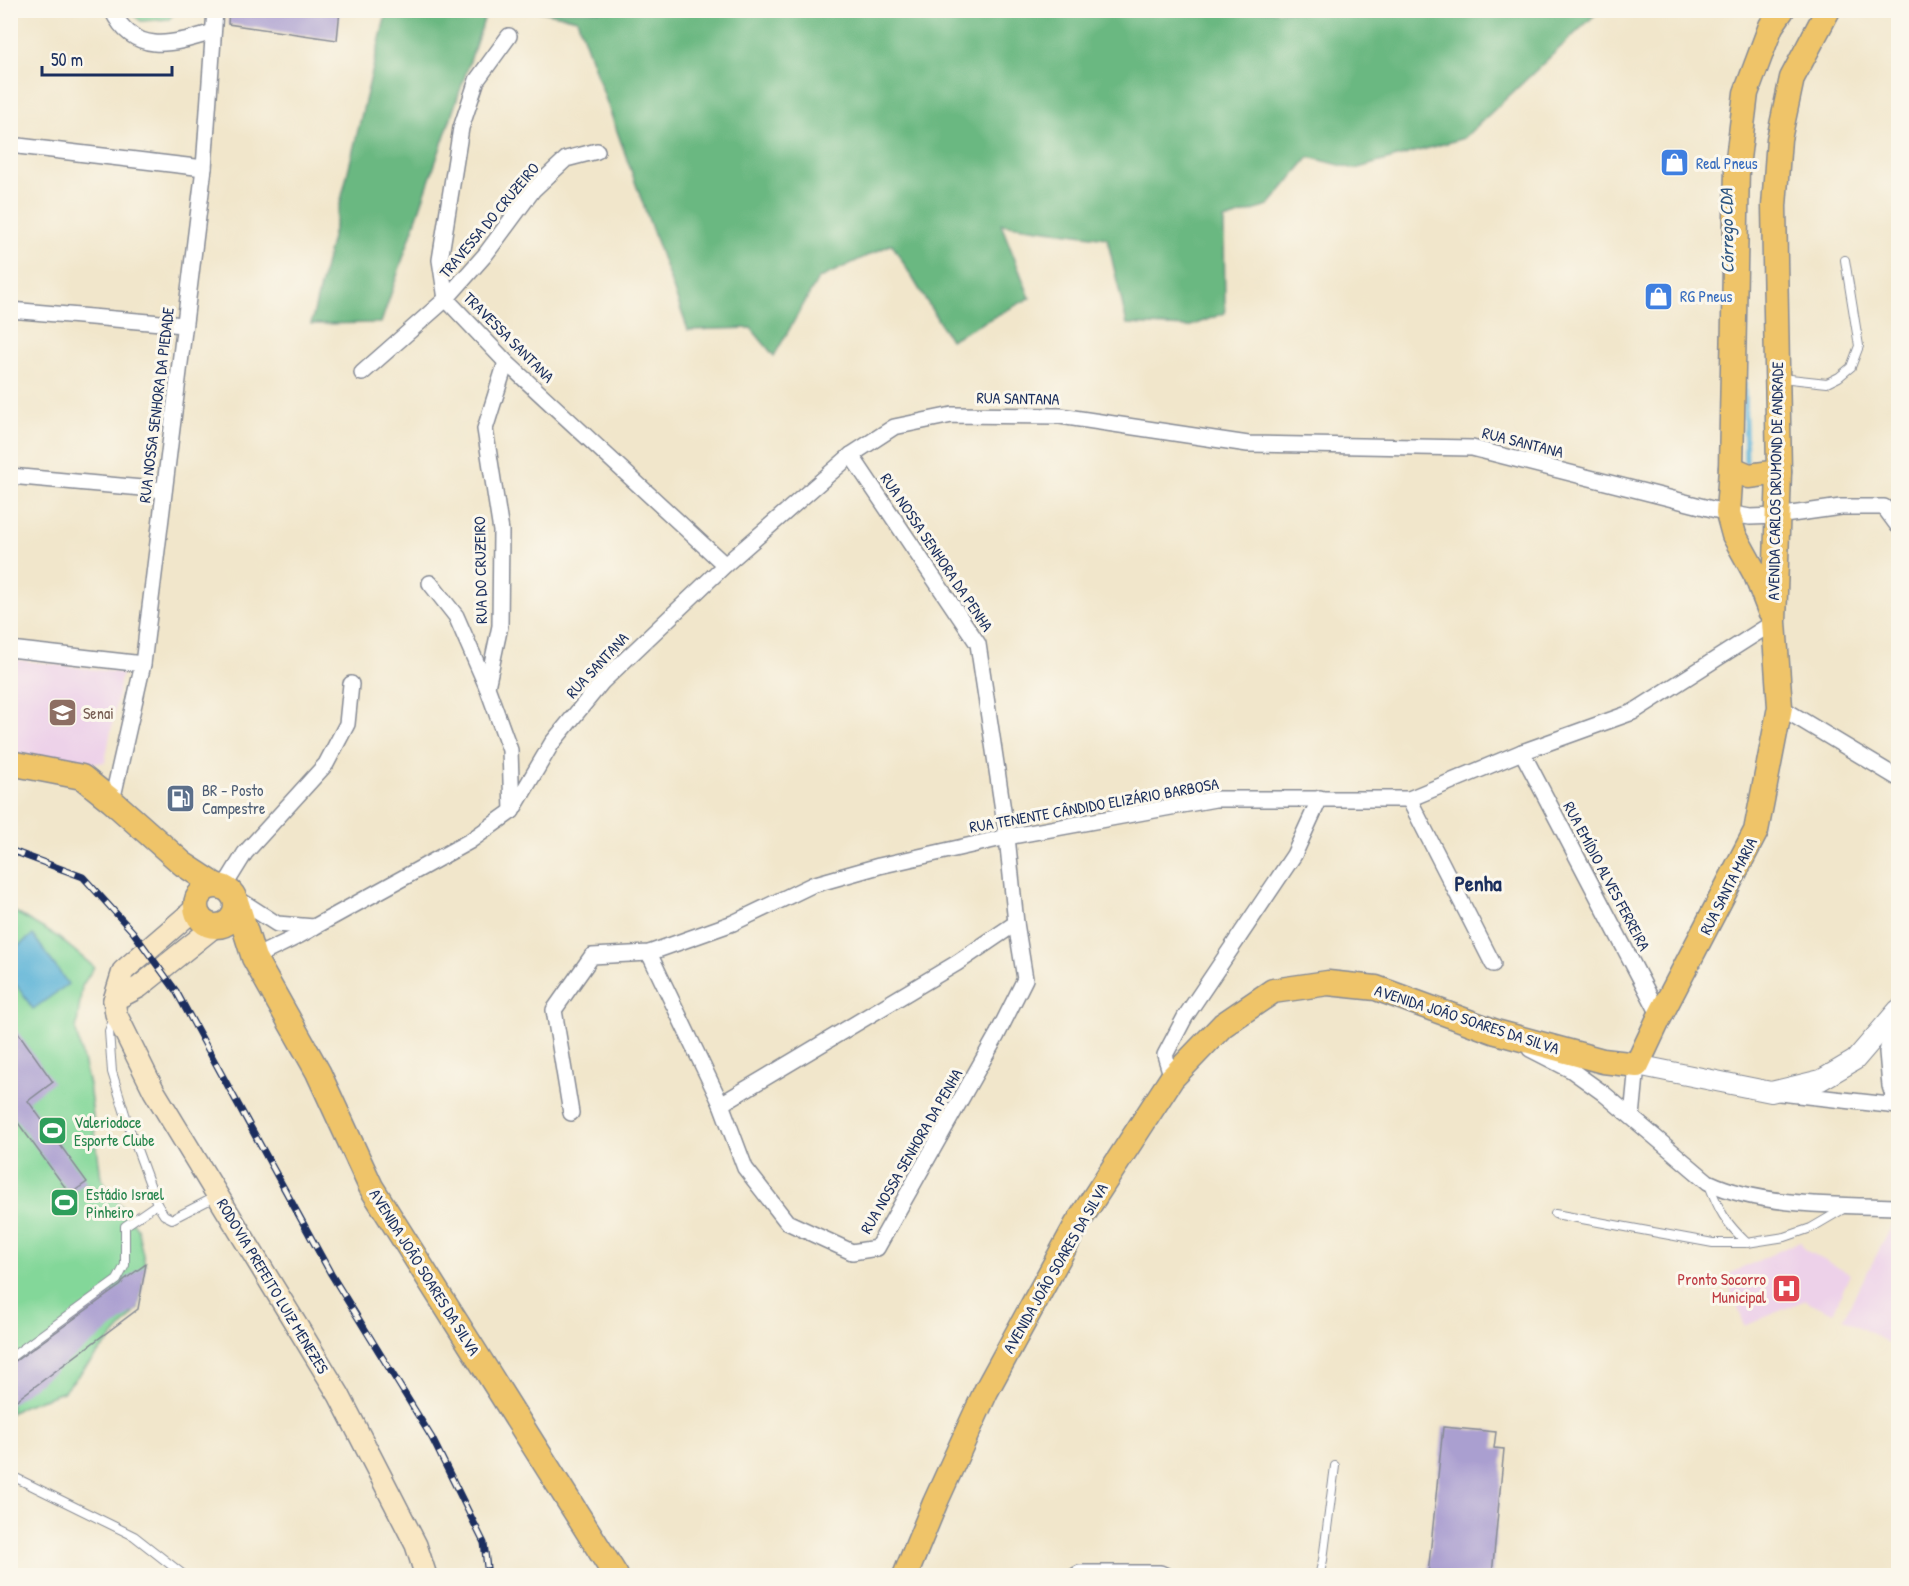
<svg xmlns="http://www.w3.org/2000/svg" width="1909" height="1586" font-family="'Patrick Hand',sans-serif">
  <rect width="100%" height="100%" fill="#fbf7ec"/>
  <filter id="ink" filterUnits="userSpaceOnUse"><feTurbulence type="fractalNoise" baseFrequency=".0167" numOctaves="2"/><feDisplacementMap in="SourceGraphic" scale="12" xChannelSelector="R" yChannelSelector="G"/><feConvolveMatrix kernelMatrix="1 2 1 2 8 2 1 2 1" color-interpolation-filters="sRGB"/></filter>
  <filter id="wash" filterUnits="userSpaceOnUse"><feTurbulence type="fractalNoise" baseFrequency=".008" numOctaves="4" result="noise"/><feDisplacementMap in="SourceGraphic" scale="24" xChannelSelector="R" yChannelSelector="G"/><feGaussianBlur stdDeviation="1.35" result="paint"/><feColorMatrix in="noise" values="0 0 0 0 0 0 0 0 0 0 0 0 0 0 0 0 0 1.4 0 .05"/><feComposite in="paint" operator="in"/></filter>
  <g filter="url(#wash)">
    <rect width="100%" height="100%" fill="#f1e6cb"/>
    <!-- built -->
    <g fill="#edd1e9">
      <polygon points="11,659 122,673 105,762 77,766 11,753"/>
      <polygon points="1894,1222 1898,1224 1898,1348 1843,1318"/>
      <polygon points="1800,1241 1805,1250 1850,1274 1833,1313 1805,1300 1745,1326 1725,1276"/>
    </g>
    <!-- green -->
    <g fill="#83d799" stroke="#4f837c" stroke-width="1.5">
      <polygon points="128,11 176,11 169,19 141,21"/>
      <polygon points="10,909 58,937 94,967 82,986 76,1031 89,1085 101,1178 137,1228 145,1264 138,1309 63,1392 23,1406 11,1413"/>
    </g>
    <!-- forest -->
    <g fill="#6ab881" stroke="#427470" stroke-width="1.5">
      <polygon points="387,10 487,11 381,323 311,324"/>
      <polygon points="538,11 1599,11 1464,138 1355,169 1309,157 1268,206 1224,220 1225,313 1188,327 1127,324 1107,238 1001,224 1030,298 950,340 892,244 818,279 774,356 751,328 688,330 577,19"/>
    </g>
    <!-- water -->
    <polygon fill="#5ab2d7" stroke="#3a709a" stroke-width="1.5" points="33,935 68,984 33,1009 11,977 11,951"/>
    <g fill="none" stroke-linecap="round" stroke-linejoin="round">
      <!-- stream -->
      <polyline stroke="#5ab2d7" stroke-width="5" points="1744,384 1746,461"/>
    </g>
    <g id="blocks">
      <!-- building -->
      <g fill="#aa9fd0">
        <polygon points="229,10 340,10 337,40 228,24"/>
        <polygon points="10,1021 53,1082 28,1101 87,1182 70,1194 10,1112"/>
        <polygon points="146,1264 138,1309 10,1405 10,1365 121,1285 124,1280"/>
        <polygon points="1443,1427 1496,1432 1494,1448 1504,1449 1492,1575 1428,1575"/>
      </g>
    </g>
  </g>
  <g filter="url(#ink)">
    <use href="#blocks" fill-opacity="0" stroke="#868a94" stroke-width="1.5"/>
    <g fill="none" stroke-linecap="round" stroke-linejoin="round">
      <defs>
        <g id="service">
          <polyline points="1781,378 1827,383 1839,377 1851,367 1859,346 1845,260"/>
          <polyline points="114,1018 109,1031 112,1072 130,1130 157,1204 164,1215 172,1219 217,1196"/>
          <path d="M1708,1182C1719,1211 1725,1222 1747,1243"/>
          <polyline points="1555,1214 1713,1243 1747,1243 1785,1237 1811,1228 1845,1208"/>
          <polyline points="10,1358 117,1280 125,1265 125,1226 157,1204"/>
          <polyline points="10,1475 134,1536 185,1576"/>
          <polyline points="1319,1576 1323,1560 1335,1466"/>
        </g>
        <g id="minor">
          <path d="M112,10C134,57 173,44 213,32"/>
          <polyline points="509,36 477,80 461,128 440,260 446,299 506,362 725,565"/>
          <polyline points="10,145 204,168"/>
          <polyline points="10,310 184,325"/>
          <polyline points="506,362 485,429 501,531 500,626 487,687 510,750 512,811"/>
          <polyline points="362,373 446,299 485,255 533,190 566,159 597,151"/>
          <polyline points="10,476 164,490"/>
          <polyline points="430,583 456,616 487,687"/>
          <polyline points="10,649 143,664"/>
          <polyline points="1780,707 1898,778"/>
          <polyline points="1522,752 1660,1016"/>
          <polyline points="1409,799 1493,964"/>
          <polyline points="112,801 143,664 204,168 215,10"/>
          <polyline points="224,887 245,853 326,764 347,724 351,684"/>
          <polyline points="235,897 277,924 314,927"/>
          <polyline points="649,953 721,1104 745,1168 787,1222 852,1252 877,1248 997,1035 1025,979 1016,923 1007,837 978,644 851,455"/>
          <path d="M254,958C275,946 294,940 314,927L470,841L512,811L552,743L602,682L725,565L851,455L894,427L952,415L1060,416L1248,444L1472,448L1728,513L1750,517L1777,516L1841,507H1884L1898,526"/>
          <path d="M1530,1049L1571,1070L1603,1093L1708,1182C1761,1207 1840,1205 1898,1207"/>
          <polyline points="1172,1078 1165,1055 1185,1017 1294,855 1320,798"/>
          <polyline points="1780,1093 1898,1106"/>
          <polyline points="721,1104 957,963 1016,923"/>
          <polyline points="1896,1105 1890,1086 1887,1052 1897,1014"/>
          <polyline points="571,1113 554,1010 592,956 649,953 733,923 812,885 879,866 1007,837 1215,799 1409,799 1522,752 1633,712 1774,622"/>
          <polyline points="1632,1117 1637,1065"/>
          <polyline points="1075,1576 1080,1573 1160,1573 1167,1576"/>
        </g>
        <polyline id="tertiary" points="1637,1065 1771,1092 1821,1080 1855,1060 1898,1010"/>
        <g id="secondary">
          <polyline points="196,908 123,971 114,1000 116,1014 154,1091 339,1395 416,1545 426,1576"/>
          <polyline points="114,1000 139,987 215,926"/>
        </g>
        <g id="primary">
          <polyline points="1731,468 1749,476 1779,472"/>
          <polyline points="1770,611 1756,575 1734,535 1728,513 1731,468 1737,167 1746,93 1771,26 1782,10"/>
          <polyline points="10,763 82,777 112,801 183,864 215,885"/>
          <circle cx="216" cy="906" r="20"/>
          <polyline points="237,904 254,958 318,1072 371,1187 616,1576"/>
          <polyline points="905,1576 935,1503 986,1391 1077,1224 1172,1078 1223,1025 1273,991 1328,983 1376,988 1496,1032 1603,1061 1637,1065 1660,1016 1756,831 1780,707 1774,622 1779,472 1774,206 1779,139 1792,78 1828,10"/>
        </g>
      </defs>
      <!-- service casing -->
      <use href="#service" stroke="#868a94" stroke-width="10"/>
      <!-- minor casing -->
      <use href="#minor" stroke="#868a94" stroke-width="18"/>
      <!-- tertiary casing -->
      <use href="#tertiary" stroke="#868a94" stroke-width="22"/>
      <!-- secondary casing -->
      <use href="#secondary" stroke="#868a94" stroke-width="24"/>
      <!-- primary casing -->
      <use href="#primary" stroke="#868a94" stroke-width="27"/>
      <!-- service -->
      <use href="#service" stroke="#fff" stroke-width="8"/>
      <!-- minor -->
      <use href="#minor" stroke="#fff" stroke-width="15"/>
      <!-- tertiary -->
      <use href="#tertiary" stroke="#fff" stroke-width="20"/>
      <!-- secondary -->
      <use href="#secondary" stroke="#f9e7c3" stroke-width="21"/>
      <!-- primary -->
      <use href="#primary" stroke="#efc469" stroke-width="24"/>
      <defs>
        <polyline id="rail" points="10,850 83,877 133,932 176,991 331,1274 432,1438 484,1543 488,1576"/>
      </defs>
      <!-- rail casing -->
      <use href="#rail" stroke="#1b2f5e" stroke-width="7"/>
      <!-- rail -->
      <use href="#rail" stroke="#fbf7ec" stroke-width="4.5" stroke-dasharray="14" stroke-linecap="butt"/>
    </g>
  </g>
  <!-- icons -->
  <defs>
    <symbol id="shop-square" viewBox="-11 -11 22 22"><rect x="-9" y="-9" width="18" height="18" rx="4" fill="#3f7fe0" stroke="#fbf7ec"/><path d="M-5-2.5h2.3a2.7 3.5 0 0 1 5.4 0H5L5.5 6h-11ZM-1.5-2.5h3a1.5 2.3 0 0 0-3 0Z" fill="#fff"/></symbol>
    <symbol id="school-square" viewBox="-11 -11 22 22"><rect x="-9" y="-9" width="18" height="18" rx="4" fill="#8d6e63" stroke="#fbf7ec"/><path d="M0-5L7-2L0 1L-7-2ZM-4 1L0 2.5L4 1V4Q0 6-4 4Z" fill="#fff"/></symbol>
    <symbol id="fuel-square" viewBox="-11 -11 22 22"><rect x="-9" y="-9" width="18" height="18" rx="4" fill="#5c6f8a" stroke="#fbf7ec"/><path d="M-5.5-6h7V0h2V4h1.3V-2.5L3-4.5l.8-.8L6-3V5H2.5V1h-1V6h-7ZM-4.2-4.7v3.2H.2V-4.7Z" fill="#fff"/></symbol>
    <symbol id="stadium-square" viewBox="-11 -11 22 22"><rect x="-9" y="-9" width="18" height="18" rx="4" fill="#2e9e5b" stroke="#fbf7ec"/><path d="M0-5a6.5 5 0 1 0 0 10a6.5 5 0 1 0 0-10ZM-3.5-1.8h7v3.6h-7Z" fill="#fff"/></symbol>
    <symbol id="hospital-square" viewBox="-11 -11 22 22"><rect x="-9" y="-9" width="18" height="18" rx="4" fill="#e0444e" stroke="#fbf7ec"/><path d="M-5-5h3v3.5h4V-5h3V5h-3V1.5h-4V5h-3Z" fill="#fff"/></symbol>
  </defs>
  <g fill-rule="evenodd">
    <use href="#shop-square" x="1658" y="146" width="33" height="33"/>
    <use href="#shop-square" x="1642" y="280" width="33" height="33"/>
    <use href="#school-square" x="46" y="696" width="33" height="33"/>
    <use href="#fuel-square" x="164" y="782" width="33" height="33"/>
    <use href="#stadium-square" x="36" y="1114" width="33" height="33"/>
    <use href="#stadium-square" x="48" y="1186" width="33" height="33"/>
    <use href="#hospital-square" x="1770" y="1272" width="33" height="33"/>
  </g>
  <g text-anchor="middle" stroke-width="6" stroke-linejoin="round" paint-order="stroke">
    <!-- shop labels -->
    <g font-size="16" fill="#366cbe" stroke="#fbf7ec" text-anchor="start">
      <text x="1696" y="169">Real Pneus</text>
      <text x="1680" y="302">RG Pneus</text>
    </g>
    <!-- street labels -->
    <g font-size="16" fill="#1b2f5e" stroke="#fbf7ec">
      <text transform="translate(489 220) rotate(-50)" y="6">TRAVESSA DO CRUZEIRO</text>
      <text transform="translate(509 337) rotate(45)" y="6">TRAVESSA SANTANA</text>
      <text transform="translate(1018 398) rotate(1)" y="6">RUA SANTANA</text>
      <text transform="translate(156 405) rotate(-83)" y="6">RUA NOSSA SENHORA DA PIEDADE</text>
      <text transform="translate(1523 442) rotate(14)" y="6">RUA SANTANA</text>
      <text transform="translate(1775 481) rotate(-89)" y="6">AVENIDA CARLOS DRUMOND DE ANDRADE</text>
      <text transform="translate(937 552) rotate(56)" y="6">RUA NOSSA SENHORA DA PENHA</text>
      <text transform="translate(480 570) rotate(-91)" y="6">RUA DO CRUZEIRO</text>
      <text transform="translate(597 665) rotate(-47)" y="6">RUA SANTANA</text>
      <text transform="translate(1094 805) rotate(-10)" y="6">RUA TENENTE CÂNDIDO ELIZÁRIO BARBOSA</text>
      <text transform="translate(1607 876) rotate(62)" y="6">RUA EMÍDIO ALVES FERREIRA</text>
      <text transform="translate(1728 886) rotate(-63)" y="6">RUA SANTA MARIA</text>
      <text transform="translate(1467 1019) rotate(18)" y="6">AVENIDA JOÃO SOARES DA SILVA</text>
      <text transform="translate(911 1151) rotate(-60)" y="6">RUA NOSSA SENHORA DA PENHA</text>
      <text transform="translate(1055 1268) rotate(-60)" y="6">AVENIDA JOÃO SOARES DA SILVA</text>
      <text transform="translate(425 1272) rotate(58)" y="6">AVENIDA JOÃO SOARES DA SILVA</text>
      <text transform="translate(273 1286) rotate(59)" y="6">RODOVIA PREFEITO LUIZ MENEZES</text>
    </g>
    <!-- education labels -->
    <g font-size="16" fill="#785e54" stroke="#fbf7ec" text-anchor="start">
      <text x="83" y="719">Senai</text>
    </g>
    <!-- service labels -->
    <g font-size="16" fill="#4e5e75" stroke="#fbf7ec" text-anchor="start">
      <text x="202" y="796">BR - Posto<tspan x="202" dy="18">Campestre</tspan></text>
    </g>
    <!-- leisure labels -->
    <g font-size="16" fill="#27864d" stroke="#fbf7ec" text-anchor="start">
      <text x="74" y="1128">Valeriodoce<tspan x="74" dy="18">Esporte Clube</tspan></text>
      <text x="86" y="1200">Estádio Israel<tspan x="86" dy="18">Pinheiro</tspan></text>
    </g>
    <!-- health labels -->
    <g font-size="16" fill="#be3a42" stroke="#fbf7ec" text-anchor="end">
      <text x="1766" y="1285">Pronto Socorro<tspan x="1766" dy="18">Municipal</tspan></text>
    </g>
    <!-- water labels -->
    <g font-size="18" font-style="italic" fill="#2e5682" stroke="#fbf7ec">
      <text transform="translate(1727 231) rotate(-91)" y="6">Córrego CDA</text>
    </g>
    <!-- district labels -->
    <g font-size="22" font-weight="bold" fill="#1b2f5e" stroke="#fbf7ec">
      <text x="1478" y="891">Penha</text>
    </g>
  </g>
  <!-- margin -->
  <rect width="1909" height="1586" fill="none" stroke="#fbf7ec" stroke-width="36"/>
  <!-- scale -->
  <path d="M42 66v9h130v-9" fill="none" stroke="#1b2f5e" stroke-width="3"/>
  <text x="51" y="66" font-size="18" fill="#1b2f5e" stroke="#fbf7ec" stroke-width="4.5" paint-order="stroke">50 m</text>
</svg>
